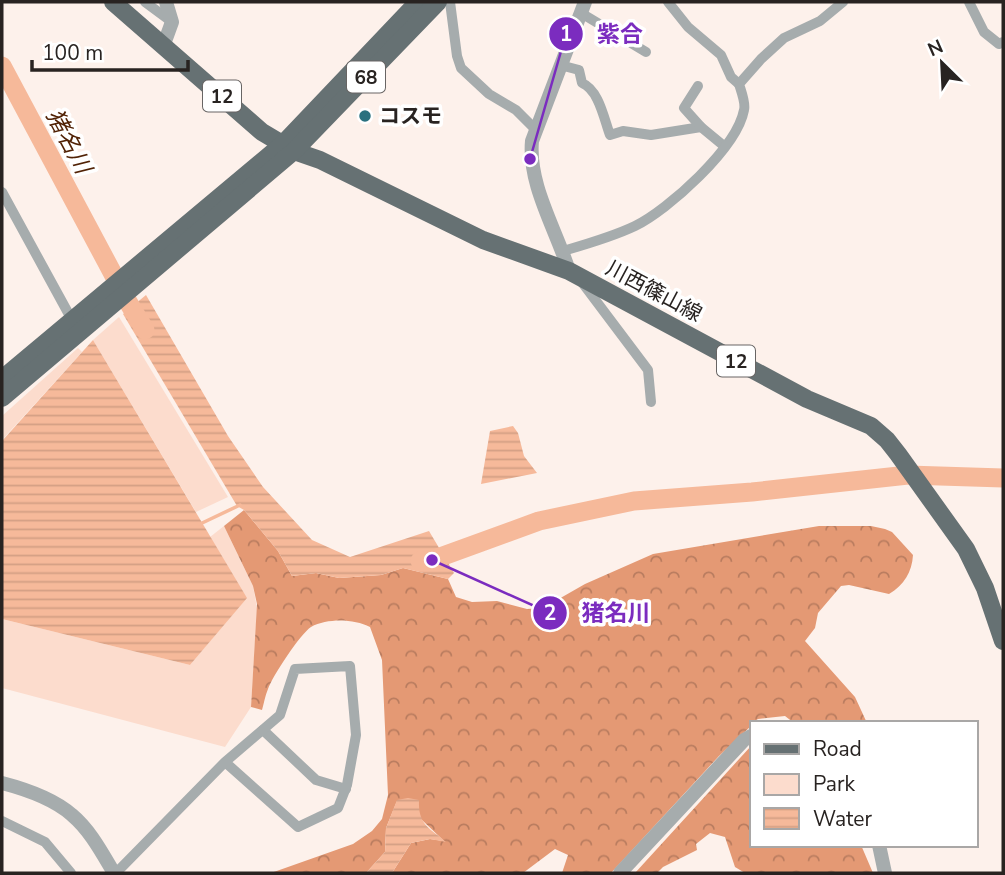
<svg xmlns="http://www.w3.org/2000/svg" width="1005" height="875" font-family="'Nunito Sans','Noto Sans JP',sans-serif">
  <defs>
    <pattern id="forest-crowns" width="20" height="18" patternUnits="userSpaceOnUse" patternTransform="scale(1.75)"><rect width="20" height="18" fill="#e49974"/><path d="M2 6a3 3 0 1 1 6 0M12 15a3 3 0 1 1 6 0" fill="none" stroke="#b97c5f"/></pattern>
    <pattern id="water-rules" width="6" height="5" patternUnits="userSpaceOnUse" patternTransform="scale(1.75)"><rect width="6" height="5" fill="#f6b99a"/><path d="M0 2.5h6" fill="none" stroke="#d39f84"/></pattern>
  </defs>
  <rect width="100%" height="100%" fill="#fdf1eb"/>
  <!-- green -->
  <g fill="#fcdccd">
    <polygon points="119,317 228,497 196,512 93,340"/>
    <polygon points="78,348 82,352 2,440 2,416"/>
    <polygon points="224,526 253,586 257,608 251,707 225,747 2,688 2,619 190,665 246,598 210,537"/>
  </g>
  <!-- forest -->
  <g fill="url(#forest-crowns)">
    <path d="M244,510L278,551L292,576L316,573L339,578L381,575L403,568L448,579L456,597L472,602L497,601L527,609L543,608L585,584L653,554L819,526H871L885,529L892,532L913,555C912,572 904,585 889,594L849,585L841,586L818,613L815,628L805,641L855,697L867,723H794L785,716L758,719L751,723V726L719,756L611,873H562L568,855L555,849L523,873H392L411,843L430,839L444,841L402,801H397L386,828L385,852L366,873H271L353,844L372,831L382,819L388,795L382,660L370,627C354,619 328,618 311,627C301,633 272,677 268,689C265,696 264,703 262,710L251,707L257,604L253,586L224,526Z"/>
    <polygon points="751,746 751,845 861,845 873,873 745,873 735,867 725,837 710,833 696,844 697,850 663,867 657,873 635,873"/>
  </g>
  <!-- water -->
  <g fill="url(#water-rules)">
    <polygon points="146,295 228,436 263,487 312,540 350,557 429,531 454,573 448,579 403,568 381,575 339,578 316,573 292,576 278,551 244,510 237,506 123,314"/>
    <polygon points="93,340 247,598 190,665 2,619 2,441"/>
    <polygon points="513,426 518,433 524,456 537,473 481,484 490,431"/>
    <path d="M408,798L419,800C418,824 428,827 446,842L430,839L411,843L392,873H366L385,852L386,828L397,800Z"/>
  </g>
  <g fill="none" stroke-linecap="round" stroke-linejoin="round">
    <!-- stream -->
    <polyline stroke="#f6b99a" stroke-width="3.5" points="200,524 240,505"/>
    <!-- river -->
    <g stroke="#f6b99a" stroke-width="19">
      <polyline points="2,66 128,302 145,330"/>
      <polyline points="420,561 432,560 539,521 634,501 752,492 908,475 1003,478"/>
    </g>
    <!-- minor -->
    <g stroke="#a6acad" stroke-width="10">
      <polyline points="145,2 172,22"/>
      <polyline points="450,2 457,56 461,68 489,94 516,110 536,130"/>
      <polyline points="668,2 688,27 721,55 731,77 739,84"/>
      <polyline points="969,2 984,32 999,44 1003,42"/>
      <polyline points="581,13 646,52"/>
      <path d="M560,65L579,70L582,83C599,90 604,119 610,135L623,131L651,135L701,127"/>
      <polyline points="698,86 684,108 701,127 724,146"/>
      <polyline points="2,192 72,320"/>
      <path d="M563,251C587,244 612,237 635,226C668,210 737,148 744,110C746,103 741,91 739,84L761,59L784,38L820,21L843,2"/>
      <polyline points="581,281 648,370 651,402"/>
      <polyline points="263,730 316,780 346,789"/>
      <polyline points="2,821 45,842 71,873"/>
      <polyline points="116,873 225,762 280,715 295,669 350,666 356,735 347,785 338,808 298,827 225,762"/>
    </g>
    <!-- tertiary -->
    <g stroke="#a6acad" stroke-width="14">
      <polyline points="164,44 172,22 166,2"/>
      <path d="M569,271C556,229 528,185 532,141L585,2"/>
      <path d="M2,783C25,789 53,798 72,815C90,830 102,853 114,873"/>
      <polyline points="879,845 885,873"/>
      <polyline points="620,873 744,740 751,736"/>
    </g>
    <!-- primary -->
    <g stroke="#667173" stroke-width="18">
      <polyline points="113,2 262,132 294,151 320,160 483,240 569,271 807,399 871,426 887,440 898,454 966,549 985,588 1003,641"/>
      <polyline points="2,379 283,144 418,2"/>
      <polyline points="2,398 294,151 438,2"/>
    </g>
  </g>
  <!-- markers -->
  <circle fill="#2a707e" stroke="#fff" stroke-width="2.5" cx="365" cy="116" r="7"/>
  <g text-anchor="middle" stroke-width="7" stroke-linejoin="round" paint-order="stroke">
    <!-- shield labels -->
    <g fill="#fff" stroke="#686564" stroke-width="2">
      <rect x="347" y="61.5" width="38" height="31" rx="5"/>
      <rect x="203" y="80.5" width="38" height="31" rx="5"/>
      <rect x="717" y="345.5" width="38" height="31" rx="5"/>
    </g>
    <g font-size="19" font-weight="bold" fill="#282321">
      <text x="366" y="84">68</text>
      <text x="222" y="103">12</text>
      <text x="736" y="368">12</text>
    </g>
    <!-- poi labels -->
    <g font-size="21" font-weight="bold" fill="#282321" stroke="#fff" text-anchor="start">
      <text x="379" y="123">コスモ</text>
    </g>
    <!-- street labels -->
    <g font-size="21" fill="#282321" stroke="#fff">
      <text transform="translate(654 291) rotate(28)" y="7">川西篠山線</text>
    </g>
    <!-- water labels -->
    <g font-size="23" font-style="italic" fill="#512205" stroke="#fff">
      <text transform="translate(69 141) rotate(62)" y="8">猪名川</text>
    </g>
  </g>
  <!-- callouts -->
  <path fill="none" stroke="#7b2cbf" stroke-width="2.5" d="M530 159L566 34M432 560L550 613"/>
  <g fill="#7b2cbf" stroke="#fff" stroke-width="2.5">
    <circle cx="530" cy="159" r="7"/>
    <circle cx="432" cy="560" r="7"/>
    <circle cx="566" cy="34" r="18"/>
    <circle cx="550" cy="613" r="18"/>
  </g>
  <g font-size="21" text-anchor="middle" font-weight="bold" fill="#fff">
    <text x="566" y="41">1</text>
    <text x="550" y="620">2</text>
  </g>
  <g font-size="23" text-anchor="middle" font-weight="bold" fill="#7b2cbf" stroke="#fff" stroke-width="7" stroke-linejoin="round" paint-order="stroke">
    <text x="620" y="42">紫合</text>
    <text x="616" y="621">猪名川</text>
  </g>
  <!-- border -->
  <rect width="1005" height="875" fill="none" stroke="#282321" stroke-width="7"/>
  <!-- legend -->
  <rect x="750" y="721" width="228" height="126" fill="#ffffff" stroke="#a9a7a6" stroke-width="2"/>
  <rect x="764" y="744" width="35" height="10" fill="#667173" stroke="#a9a7a6" stroke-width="2"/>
  <text x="813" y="756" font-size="21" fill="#282321">Road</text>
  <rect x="764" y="774" width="35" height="21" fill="#fcdccd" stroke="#a9a7a6" stroke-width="2"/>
  <text x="813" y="791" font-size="21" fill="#282321">Park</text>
  <rect x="764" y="808" width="35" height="21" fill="url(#water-rules)" stroke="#a9a7a6" stroke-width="2"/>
  <text x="813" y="826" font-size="21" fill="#282321">Water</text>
  <!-- north arrow -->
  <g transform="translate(942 63) rotate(336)" stroke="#ffffff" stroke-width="5" paint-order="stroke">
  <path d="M0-5L12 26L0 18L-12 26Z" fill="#282321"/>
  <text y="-10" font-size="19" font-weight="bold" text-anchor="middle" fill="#282321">N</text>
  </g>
  <!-- scale -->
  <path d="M32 60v10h156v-10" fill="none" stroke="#282321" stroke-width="3.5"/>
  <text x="42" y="60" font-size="21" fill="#282321" stroke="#ffffff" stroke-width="5" paint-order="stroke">100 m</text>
</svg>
